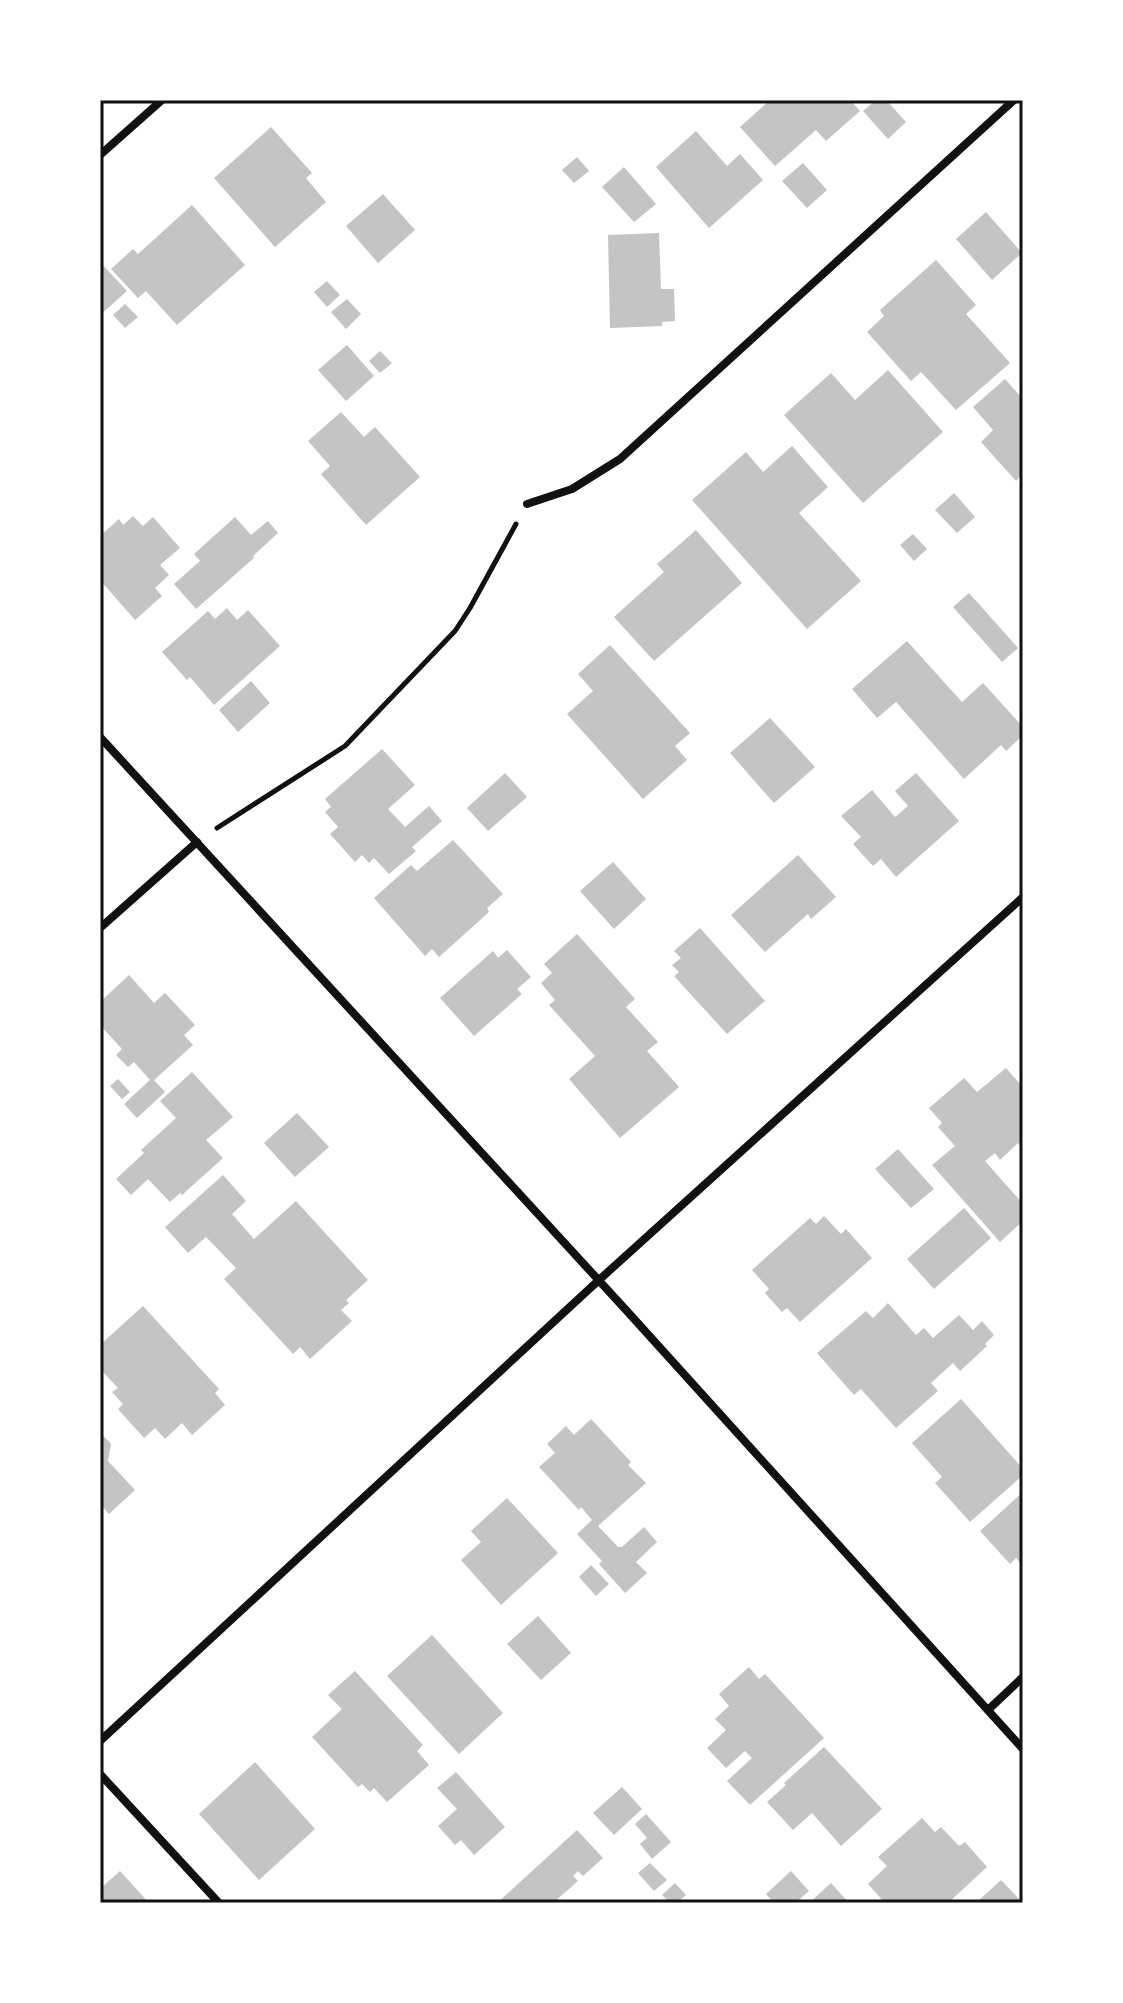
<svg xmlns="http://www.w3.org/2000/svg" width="1123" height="2003" font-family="'IBM Plex Sans',sans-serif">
  <rect width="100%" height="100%" fill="#fff"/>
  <!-- building -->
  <g fill="#c4c4c4">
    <polygon points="766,100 850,100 860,111 826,141 816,130 775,166 740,127 768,102"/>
    <polygon points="876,100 886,100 906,122 888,139 863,111"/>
    <polygon points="271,127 312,173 306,178 326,202 275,247 214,178"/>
    <polygon points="696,131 727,166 740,154 763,180 709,228 656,167"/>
    <polygon points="577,157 589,171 574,183 562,170"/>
    <polygon points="803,163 827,190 807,208 782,181"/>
    <polygon points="624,167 656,204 634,222 602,187"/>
    <polygon points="383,194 415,230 378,263 346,226"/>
    <polygon points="192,205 245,265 177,325 146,291 138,298 111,269 133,249 138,254"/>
    <polygon points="986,212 1022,253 992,280 956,239"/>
    <polygon points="659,233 661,289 674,289 675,321 662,322 662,326 610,328 608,235"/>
    <polygon points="936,260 976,305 966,314 1010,363 956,410 921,372 911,381 867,332 884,316 880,310"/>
    <polygon points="100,262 127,291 100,315"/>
    <polygon points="327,281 340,295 327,307 314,292"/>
    <polygon points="347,299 361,314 346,329 331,312"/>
    <polygon points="125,304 138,317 125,328 113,315"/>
    <polygon points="347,345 374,376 346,401 318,370"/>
    <polygon points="380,351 392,363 380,373 369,361"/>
    <polygon points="888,370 943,432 863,503 784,415 831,373 855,400"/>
    <polygon points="1005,379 1023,399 1023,474 1016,481 981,442 993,430 973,407"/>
    <polygon points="341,412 364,437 375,427 420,477 366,525 321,474 330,466 308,441"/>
    <polygon points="792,446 828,487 799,513 861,581 807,629 692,500 746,452 763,472"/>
    <polygon points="954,493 975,517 957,533 935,510"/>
    <polygon points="133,516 143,526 153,517 180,548 160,565 169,575 155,588 162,596 135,620 100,580 100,536 119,519 123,525"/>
    <polygon points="235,517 251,535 268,521 278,533 253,556 254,558 196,609 174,584 200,561 194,554"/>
    <polygon points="696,530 742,583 654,661 614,617 664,572 657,564"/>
    <polygon points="913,534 927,549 914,561 900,545"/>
    <polygon points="969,593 1018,648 1002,662 953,607"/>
    <polygon points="227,608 237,620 248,610 280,646 214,705 190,677 187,680 162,652 208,611 215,619"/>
    <polygon points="907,641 962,702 983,683 1023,727 1023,735 1006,751 1001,745 964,779 896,702 877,718 852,689"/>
    <polygon points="610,645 690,733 675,746 687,760 643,799 567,714 593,691 578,674"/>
    <polygon points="251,681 270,703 238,732 219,710"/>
    <polygon points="770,718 815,767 774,803 730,753"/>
    <polygon points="382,749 415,785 388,809 405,827 429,806 442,821 412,847 416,851 389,874 374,858 369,863 362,855 355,862 330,834 338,827 325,812 331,807 325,799"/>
    <polygon points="505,773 527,797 488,831 467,808"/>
    <polygon points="916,773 959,821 896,877 881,859 873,866 853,844 861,837 841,816 872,790 895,817 908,806 895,791"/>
    <polygon points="453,840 503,894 487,908 489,912 439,957 432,949 425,956 374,898 411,865 417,871"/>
    <polygon points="798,855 836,897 811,919 808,914 765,952 731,915"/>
    <polygon points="613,862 646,899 614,929 580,891"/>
    <polygon points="700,928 765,1001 727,1034 674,976 679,972 672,965 681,958 674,951"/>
    <polygon points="577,934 635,999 626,1007 658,1042 647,1051 679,1087 620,1138 569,1079 595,1056 549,1005 555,1000 541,983 552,973 544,964"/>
    <polygon points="507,950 531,977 517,989 522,994 474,1036 440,998 493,951 498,958"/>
    <polygon points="129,975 154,1003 165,993 195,1025 184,1035 193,1045 154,1080 165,1092 137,1118 124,1104 150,1080 134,1062 128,1067 116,1055 122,1049 100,1025 100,1002"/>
    <polygon points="1006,1068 1023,1087 1023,1145 1021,1147 1018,1143 1000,1160 995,1153 985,1161 1023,1204 1023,1221 1000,1242 932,1165 955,1146 938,1127 942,1123 929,1108 964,1078 977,1092"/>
    <polygon points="192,1072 233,1117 206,1140 223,1158 182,1195 180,1193 170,1202 148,1179 131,1195 116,1179 144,1153 141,1150 176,1118 160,1101"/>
    <polygon points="118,1079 130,1092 122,1099 110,1086"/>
    <polygon points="297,1113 329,1147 295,1177 264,1143"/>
    <polygon points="898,1149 934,1189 911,1208 875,1169"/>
    <polygon points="223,1175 246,1201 232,1214 254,1239 296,1201 368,1280 346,1300 349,1303 341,1310 352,1321 310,1359 300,1347 293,1354 224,1279 236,1268 206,1237 188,1253 165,1227"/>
    <polygon points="964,1208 991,1238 934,1289 907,1259"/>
    <polygon points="824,1216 841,1234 846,1229 872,1258 800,1322 787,1308 782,1312 765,1293 769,1289 752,1270 810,1218 816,1224"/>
    <polygon points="888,1303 916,1335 924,1328 933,1338 959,1315 973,1330 982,1321 994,1335 985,1344 987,1346 960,1371 953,1363 931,1383 938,1391 896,1428 861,1389 854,1395 817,1353 866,1311 873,1318"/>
    <polygon points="143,1306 219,1389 215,1393 225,1405 192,1435 182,1423 165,1439 155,1428 144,1438 118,1409 123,1404 112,1392 118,1388 100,1369 100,1345"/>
    <polygon points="961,1399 1023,1469 1023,1475 970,1522 935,1483 942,1477 912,1443"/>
    <polygon points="591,1419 631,1462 628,1465 646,1483 598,1526 618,1547 622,1547 644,1527 657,1542 636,1562 647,1573 625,1593 599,1564 602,1561 577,1534 592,1520 581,1507 579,1510 539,1467 555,1453 547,1444 566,1426 574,1435"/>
    <polygon points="100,1432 111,1444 108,1461 135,1490 109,1514 100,1504"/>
    <polygon points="1023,1492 1023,1566 1016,1558 1010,1564 980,1531"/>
    <polygon points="507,1498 558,1553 501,1605 461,1560 481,1542 471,1531"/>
    <polygon points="591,1565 609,1584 596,1596 579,1577"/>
    <polygon points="538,1616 571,1653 541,1680 507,1644"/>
    <polygon points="432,1635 503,1713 459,1754 387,1676"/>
    <polygon points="749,1667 759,1679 765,1674 824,1738 750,1805 727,1781 752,1758 745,1751 726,1768 707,1748 726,1730 715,1719 729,1706 719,1694"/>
    <polygon points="355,1671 423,1745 417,1751 429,1765 387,1802 374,1788 370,1792 362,1784 358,1787 312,1737 342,1709 328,1695"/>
    <polygon points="824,1747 882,1809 841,1846 812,1813 793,1830 767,1802 786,1785 784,1783"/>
    <polygon points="255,1762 315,1829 259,1880 199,1814"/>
    <polygon points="456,1772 505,1827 474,1855 461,1840 455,1845 438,1826 457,1809 437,1788"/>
    <polygon points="622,1787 642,1809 614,1835 593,1813"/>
    <polygon points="646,1814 671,1842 652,1859 640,1844 647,1838 635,1824"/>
    <polygon points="922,1818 935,1832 941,1827 959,1846 965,1842 987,1867 948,1903 885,1903 868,1884 887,1866 878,1857"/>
    <polygon points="577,1830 603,1858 583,1876 578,1871 573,1876 578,1881 553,1903 497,1903"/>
    <polygon points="650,1863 667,1880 654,1891 638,1873"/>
    <polygon points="120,1871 149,1903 100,1903 100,1889"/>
    <polygon points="791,1871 809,1891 795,1903 774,1903 766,1894"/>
    <polygon points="1001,1880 1023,1903 976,1903"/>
    <polygon points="675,1883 686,1895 677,1903 670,1903 662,1895"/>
    <polygon points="831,1883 849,1903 809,1903"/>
  </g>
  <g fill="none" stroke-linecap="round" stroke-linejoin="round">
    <!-- path -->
    <polyline stroke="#111" stroke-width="5" points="217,828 345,746 455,631 470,608 516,524"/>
    <!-- minor -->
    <g stroke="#111" stroke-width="8">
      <polyline points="100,155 162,100"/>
      <polyline points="527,504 572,489 620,459 1014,100"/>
      <polyline points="100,737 626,1310 1023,1749"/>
      <polyline points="100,928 197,842"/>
      <polyline points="988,1710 1023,1677"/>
      <polyline points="100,1741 599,1280 1023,897"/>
      <polyline points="100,1774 219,1903"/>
    </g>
  </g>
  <!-- border -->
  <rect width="1123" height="2003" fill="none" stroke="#ffffff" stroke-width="204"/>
  <rect x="102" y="102" width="919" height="1799" fill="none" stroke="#111" stroke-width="3"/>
</svg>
